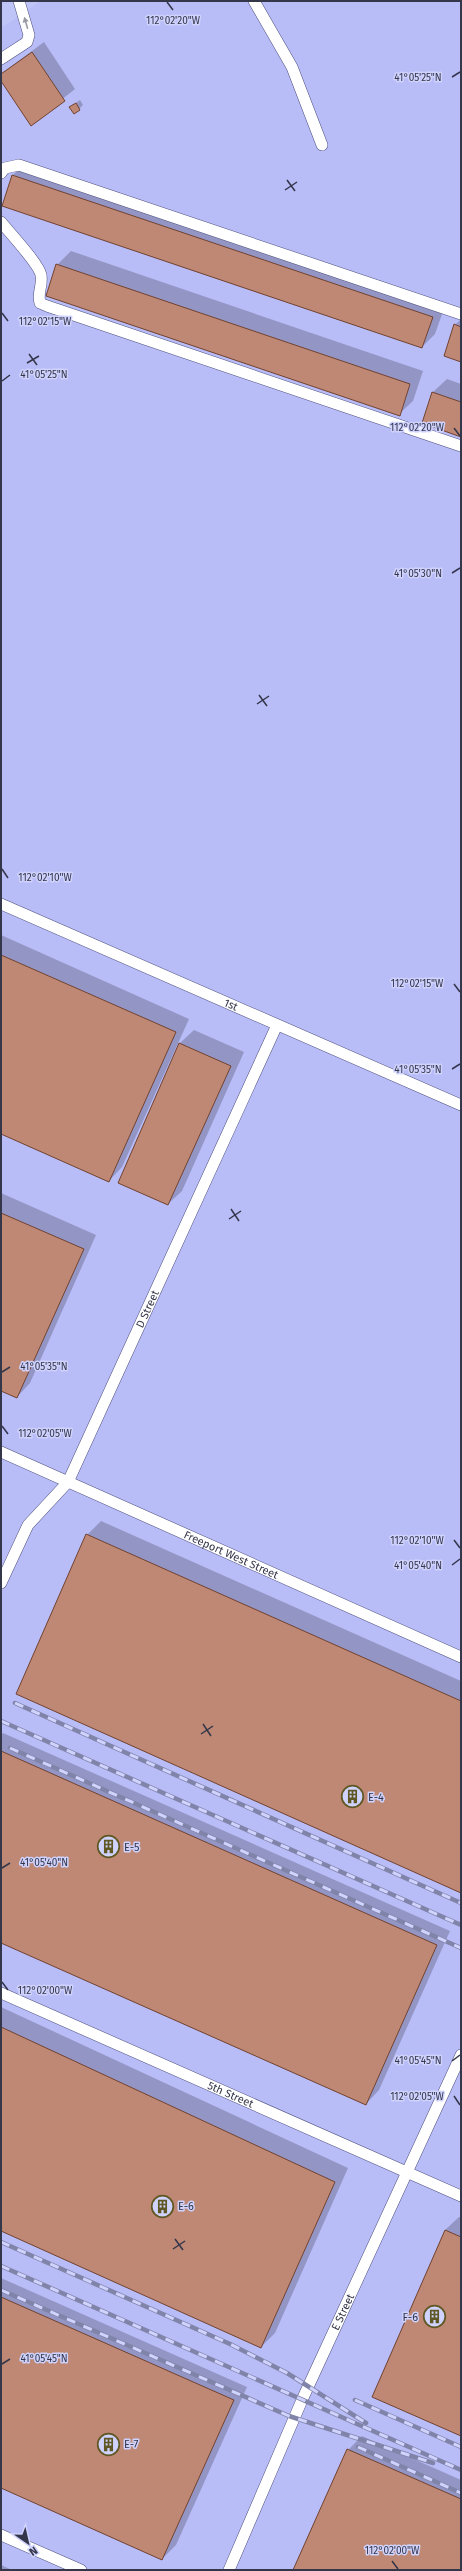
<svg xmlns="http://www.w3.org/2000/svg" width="462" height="2571" font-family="'Fira Sans',sans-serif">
  <rect width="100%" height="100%" fill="#c0c5f8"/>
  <!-- built -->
  <polygon fill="#b8bcf7" points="41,1 461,1 461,2570 1,2570 1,28"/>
  <!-- shadow -->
  <g fill="#0003">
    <polygon points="44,42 75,89 31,124 1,79 1,74"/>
    <polygon points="80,100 83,105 79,109 70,107"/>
    <polygon points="26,162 446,303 435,334 422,347 13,175"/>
    <polygon points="71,251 423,371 413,401 399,414 57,265"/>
    <polygon points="461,319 461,360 455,325"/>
    <polygon points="447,379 461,384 461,436 433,392"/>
    <polygon points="1,935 189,1019 122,1167 109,1181 1,1133"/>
    <polygon points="194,1030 244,1052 182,1191 168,1204 119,1182 180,1043"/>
    <polygon points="1,1193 96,1235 30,1383 17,1397 1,1390"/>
    <polygon points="101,1521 461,1681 461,1891 87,1535"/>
    <polygon points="3,1733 450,1931 379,2090 366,2104 1,1942 1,1735"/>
    <polygon points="1,2007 348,2168 275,2333 261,2347 1,2230"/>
    <polygon points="459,2217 461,2217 461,2435 373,2396 445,2230"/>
    <polygon points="1,2278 247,2387 176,2545 162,2559 1,2487"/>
    <polygon points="362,2436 461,2480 461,2570 294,2570 348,2450"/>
    <polygon points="1,2565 12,2570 1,2570"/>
  </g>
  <!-- building -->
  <g fill="#be8874" stroke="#724230">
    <polygon points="32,52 65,101 31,126 1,81 1,74"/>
    <polygon points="76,103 80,110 74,114 69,107"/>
    <polygon points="12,175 433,317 422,348 2,206"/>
    <polygon points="56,264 410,384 400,416 46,296"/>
    <polygon points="454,324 461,327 461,362 444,356"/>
    <polygon points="432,392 461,402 461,437 422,423"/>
    <polygon points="1,955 176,1032 109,1182 1,1134"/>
    <polygon points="179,1043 231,1066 168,1205 118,1183"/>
    <polygon points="1,1213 84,1249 17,1398 1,1391"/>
    <polygon points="86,1534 461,1701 461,1893 16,1694"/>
    <polygon points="1,1751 437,1945 366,2105 1,1943"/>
    <polygon points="1,2027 335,2182 261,2348 1,2231"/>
    <polygon points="445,2230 461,2237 461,2436 372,2397"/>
    <polygon points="1,2297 234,2400 162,2560 1,2488"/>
    <polygon points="347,2449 461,2499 461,2570 293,2570"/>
  </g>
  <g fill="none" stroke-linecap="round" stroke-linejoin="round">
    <defs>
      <g id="lane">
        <polyline points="254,1 292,67 322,145"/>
        <polyline points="1,59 27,42 29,35 19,1"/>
        <polyline points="1,173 5,168 19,165 461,314"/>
        <path d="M1,222C9,232 39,264 41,275C43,286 37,292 40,303L47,306L461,446"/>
        <path id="s1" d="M1,904L461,1105"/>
        <path id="s2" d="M1,1452L461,1657"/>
        <path id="s3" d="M1,1583L28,1525L68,1482L277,1025"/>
        <path id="s4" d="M1,1993L461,2196"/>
        <polyline points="1,2535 81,2570"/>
        <path id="s5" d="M229,2570L302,2400L461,2055"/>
      </g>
    </defs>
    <!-- lane casing -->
    <use href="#lane" stroke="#4e507d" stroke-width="12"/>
    <!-- lane -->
    <use href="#lane" stroke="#fff" stroke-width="11"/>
    <defs>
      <g id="rail">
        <polyline points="15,1703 461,1903"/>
        <polyline points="1,1721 461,1925"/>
        <polyline points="10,1748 461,1948"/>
        <polyline points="1,2242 230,2344 287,2373 366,2423"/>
        <polyline points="1,2266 461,2470"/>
        <polyline points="1,2290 289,2416 433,2463"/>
        <polyline points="355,2400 461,2447"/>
        <polyline points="358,2447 461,2493"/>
      </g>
    </defs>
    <!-- rail casing -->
    <use href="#rail" stroke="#8184a9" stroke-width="4.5"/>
    <!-- rail -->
    <use href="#rail" stroke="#cfd3fd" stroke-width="3" stroke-dasharray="9" stroke-linecap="butt"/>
  </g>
  <!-- one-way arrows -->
  <defs><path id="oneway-solid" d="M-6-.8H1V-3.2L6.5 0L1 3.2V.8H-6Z"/></defs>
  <use fill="#9a9aa4" href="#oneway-solid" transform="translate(26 23) rotate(-106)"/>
  <!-- ticks -->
  <path fill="none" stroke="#34364a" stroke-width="1.5" d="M167,2L173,10M452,77L460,72M287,180L295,191M285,190L297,182M2,313L8,321M29,354L37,365M27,363L39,356M2,381L10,375M454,428L460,436M452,573L460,568M259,695L267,706M257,704L269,696M2,869L8,878M454,984L460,992M452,1069L460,1064M231,1209L239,1221M229,1219L241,1211M2,1372L10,1367M2,1426L8,1434M454,1540L460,1548M452,1565L460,1559M203,1724L211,1736M201,1734L213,1726M2,1868L10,1863M2,1982L8,1990M452,2061L460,2055M454,2096L460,2105M175,2239L183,2250M173,2249L185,2241M2,2364L10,2359M392,2561L398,2569"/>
  <!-- icons -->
  <defs>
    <symbol id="building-ring" viewBox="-11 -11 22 22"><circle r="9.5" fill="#cfd3fd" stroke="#5f5824" stroke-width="1.5"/><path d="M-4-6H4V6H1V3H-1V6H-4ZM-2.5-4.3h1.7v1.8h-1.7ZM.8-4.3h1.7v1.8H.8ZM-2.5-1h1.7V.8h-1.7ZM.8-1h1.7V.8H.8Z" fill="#5f5824"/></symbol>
  </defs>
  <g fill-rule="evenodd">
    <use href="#building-ring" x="340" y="1784" width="25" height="25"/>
    <use href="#building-ring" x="96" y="1834" width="25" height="25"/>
    <use href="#building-ring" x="150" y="2194" width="25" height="25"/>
    <use href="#building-ring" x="422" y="2304" width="25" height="25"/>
    <use href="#building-ring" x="96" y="2432" width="25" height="25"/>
  </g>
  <g text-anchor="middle" stroke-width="3" stroke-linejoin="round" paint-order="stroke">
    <!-- street labels -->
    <g font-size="11" fill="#34364a" stroke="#cfd3fd">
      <text dy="4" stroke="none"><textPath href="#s1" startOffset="251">1st</textPath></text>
      <text dy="4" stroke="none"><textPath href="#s3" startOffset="313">D Street</textPath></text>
      <text dy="4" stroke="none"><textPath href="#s2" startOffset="252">Freeport West Street</textPath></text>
      <text dy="4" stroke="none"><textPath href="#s4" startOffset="251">5th Street</textPath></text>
      <text dy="4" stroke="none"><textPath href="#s5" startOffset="282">E Street</textPath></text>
    </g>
    <!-- poi labels -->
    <g font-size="11" fill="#34364a" stroke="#cfd3fd" text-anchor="start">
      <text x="368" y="1801">E-4</text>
      <text x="124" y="1851">E-5</text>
      <text x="178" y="2210">E-6</text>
      <text x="418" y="2321" text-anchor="end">F-6</text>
      <text x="124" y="2448">E-7</text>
    </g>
  </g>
  <g font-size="10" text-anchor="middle" fill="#34364a" stroke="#cfd3fd" stroke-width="3" stroke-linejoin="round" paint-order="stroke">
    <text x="173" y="24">112°02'20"W</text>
    <text x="418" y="81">41°05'25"N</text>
    <text x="45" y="325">112°02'15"W</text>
    <text x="44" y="378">41°05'25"N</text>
    <text x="417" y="431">112°02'20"W</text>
    <text x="418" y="577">41°05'30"N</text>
    <text x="45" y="881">112°02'10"W</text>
    <text x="417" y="987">112°02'15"W</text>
    <text x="418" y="1073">41°05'35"N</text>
    <text x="44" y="1370">41°05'35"N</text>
    <text x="45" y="1437">112°02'05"W</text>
    <text x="417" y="1544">112°02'10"W</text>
    <text x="418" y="1569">41°05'40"N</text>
    <text x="44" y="1866">41°05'40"N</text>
    <text x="45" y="1994">112°02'00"W</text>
    <text x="418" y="2064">41°05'45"N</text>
    <text x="417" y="2100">112°02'05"W</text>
    <text x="44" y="2362">41°05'45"N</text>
    <text x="392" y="2554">112°02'00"W</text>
  </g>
  <!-- border -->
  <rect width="462" height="2571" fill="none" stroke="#34364a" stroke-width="4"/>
  <!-- north arrow -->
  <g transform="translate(28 2543) rotate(146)" stroke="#cfd3fd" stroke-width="3" paint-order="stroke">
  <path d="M0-3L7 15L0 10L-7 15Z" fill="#34364a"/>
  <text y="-6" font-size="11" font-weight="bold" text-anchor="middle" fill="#34364a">N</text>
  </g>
</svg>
